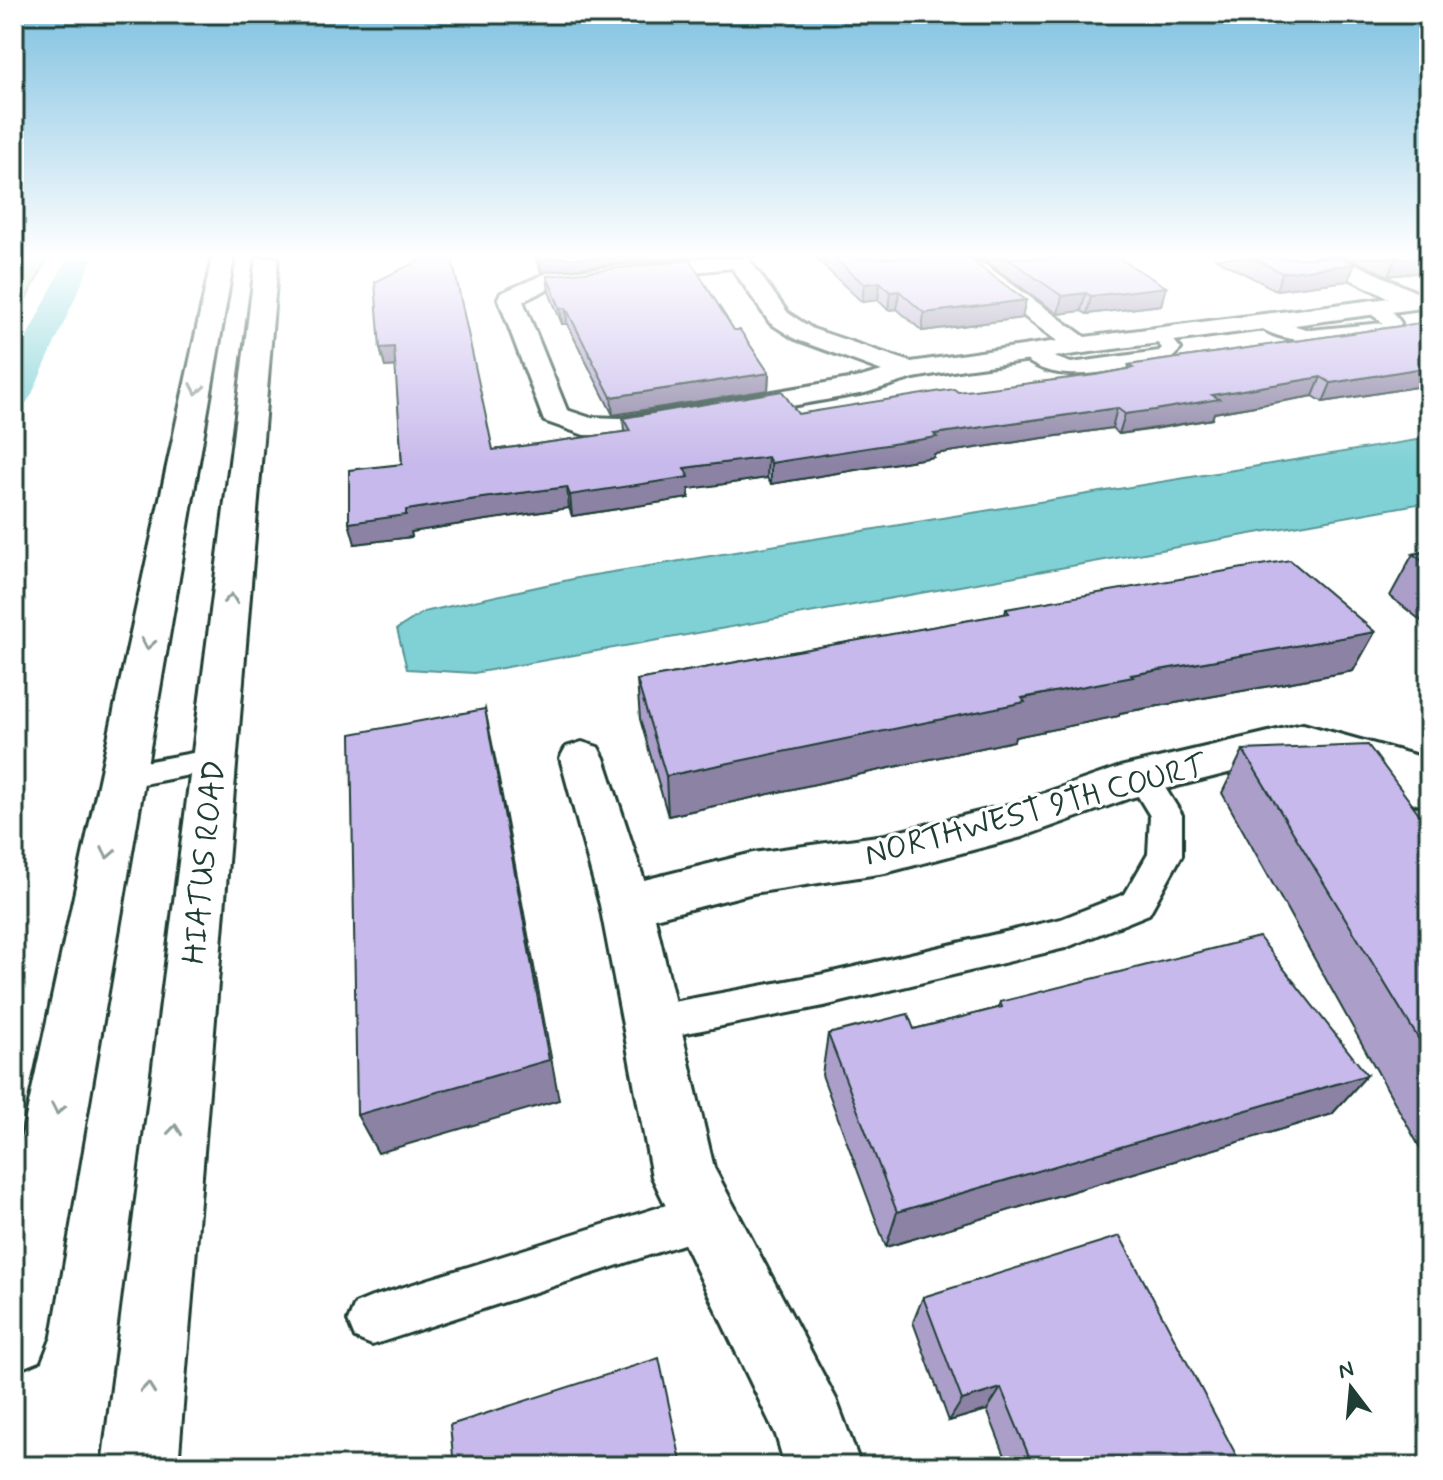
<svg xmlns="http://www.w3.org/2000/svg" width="1443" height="1480" font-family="Mynerve,sans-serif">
  <rect width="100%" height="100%" fill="#fff"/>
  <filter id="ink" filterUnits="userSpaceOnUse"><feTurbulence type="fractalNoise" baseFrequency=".0125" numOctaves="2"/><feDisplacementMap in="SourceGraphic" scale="16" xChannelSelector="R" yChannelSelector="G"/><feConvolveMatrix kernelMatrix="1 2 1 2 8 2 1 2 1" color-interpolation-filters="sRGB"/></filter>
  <g filter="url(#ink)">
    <!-- green -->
    <polygon fill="#a8e6ac" stroke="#649270" stroke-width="2" points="14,258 48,258 14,321"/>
    <!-- water -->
    <polygon fill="#7fd1d5" stroke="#599695" stroke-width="2" points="1429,438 1429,502 474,673 407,669 397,629 424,612 582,577"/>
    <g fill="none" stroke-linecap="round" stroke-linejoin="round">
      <!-- canal -->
      <polygon fill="#7fd1d5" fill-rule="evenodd" points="67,258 93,258 31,396 26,403 14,406 14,362"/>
      <defs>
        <g id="lane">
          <path d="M1371,303L1394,313L1401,323L1396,331C1360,340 1283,352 1254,322L1263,317L1310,330L1383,323L1363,308Z"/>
          <path d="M1160,330L1166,331L1181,349L1170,360L1164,361C1121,368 1053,391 1019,353L1028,348L1071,363L1159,351L1162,348L1151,335Z"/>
          <polygon points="214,749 225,752 229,760 225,768 123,788 112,785 107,777 112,769 123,766"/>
          <polygon points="1143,767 1154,770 1182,815 1182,855 1149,914 1065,948 824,1006 651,1040 637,1035 632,1023 637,1011 651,1006 824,974 1061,919 1125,894 1148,854 1150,816 1127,778 1132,770"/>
          <polygon points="705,1193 721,1199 727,1215 721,1231 705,1237 372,1345 355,1338 348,1321 355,1304 372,1297"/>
        </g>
        <g id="street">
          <path d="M705,258H748L788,313L813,329L911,362L1057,341L968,274L965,269L968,264H984L1085,337L1389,298L1318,263L1315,258H1343L1420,294L1429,293V307L964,369L914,378L865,393L620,436L584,435L544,421L498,298L501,293L547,273ZM732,268L770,323L795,339L882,371L861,377L620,418L588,417L567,410L523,301L552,287Z"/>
          <polygon points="1303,724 1418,756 1429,765 1429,808 1413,803 1386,779 1303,754 1130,798 1022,837 885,873 753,893 655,918 714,1168 836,1399 861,1466 785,1466 776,1435 652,1177 600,905 560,758 566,747 582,742 598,747 604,758 644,880 753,853 885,835 1016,803 1120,767"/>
        </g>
        <g id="secondary">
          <polygon points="212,258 234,258 49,1336 39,1361 14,1371 14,1173"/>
          <polygon points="256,258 278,258 178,1466 102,1466"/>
        </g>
      </defs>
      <!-- lane casing -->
      <use href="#lane" stroke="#1f3d34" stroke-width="6"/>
      <!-- street casing -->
      <use href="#street" stroke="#1f3d34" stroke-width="6"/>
      <!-- secondary casing -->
      <use href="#secondary" stroke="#1f3d34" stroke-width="6"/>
      <!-- lane -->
      <use href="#lane" fill="#fff" fill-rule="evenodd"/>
      <!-- street -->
      <use href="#street" fill="#fff" fill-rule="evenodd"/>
      <!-- secondary -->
      <use href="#secondary" fill="#fff" fill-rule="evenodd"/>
    </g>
    <!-- wall -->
    <g fill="#ab9fca" stroke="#1f3d34" stroke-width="2">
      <polygon points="535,258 678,258 541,272"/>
      <polygon points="815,258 1118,258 1166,287 1161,305 1087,314 1081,311 1058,314 985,261 971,260 1022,318 922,331 897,309 888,310 878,300 862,302"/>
      <polygon points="1214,258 1342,258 1348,281 1276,290"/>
      <polygon points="1349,258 1429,258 1429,292 1424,290 1422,272 1388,276"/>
      <polygon points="547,276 734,330 769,373 768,390 613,415 567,324 562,324 549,292"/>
      <polygon points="1429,306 1429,385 1323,402 1313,396 1214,413 1212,419 1149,430 1119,434 1112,428 934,454 934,457 771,484 767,478 689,489 689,498 572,516 569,508 486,520 411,532 412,537 355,544 402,464 396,366 385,367 380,348 493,450 624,432 623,418 798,414 1095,375 1128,369 1129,365 1429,322 1427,310"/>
      <polygon points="1429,551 1429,627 1390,596 1413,554"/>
      <polygon points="1006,609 1375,632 1353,671 1120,713 1119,716 1015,737 1014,741 668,816 640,719 637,680 1005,614"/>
      <polygon points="1243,750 1429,827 1429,1164 1222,793"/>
      <polygon points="1000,1002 1367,1075 1332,1114 886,1247 822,1075 828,1034 914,1029 998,1008"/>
      <polygon points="923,1297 1242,1466 1009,1466 987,1410 949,1421 913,1322"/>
    </g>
    <!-- shaded-wall -->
    <g fill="#8b82a4" stroke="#1f3d34" stroke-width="2">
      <polygon points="551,258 678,258 541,272 540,259"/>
      <polygon points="1404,258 1428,258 1422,272 1388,276 1396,259"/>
      <polygon points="1355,264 1348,281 1276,290 1282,273"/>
      <polygon points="880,282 878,300 862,302 864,284"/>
      <polygon points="1166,287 1161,305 1087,314 1091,296"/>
      <polygon points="899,291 897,309 888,310 890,292"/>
      <polygon points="1086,293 1081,311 1058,314 1062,296"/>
      <polygon points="1026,300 1022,318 922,331 924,313"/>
      <polygon points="560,308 566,308 567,324 562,324"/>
      <polygon points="394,347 399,366 385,367 380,348"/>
      <polygon points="1429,367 1429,385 1323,402 1331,383"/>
      <polygon points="769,373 768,390 613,415 611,397"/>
      <polygon points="1321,377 1313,396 1214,413 1212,419 1119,434 1125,414 1212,395"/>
      <polygon points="1117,408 1112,428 934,454 934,457 771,484 771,463 934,434"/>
      <polygon points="768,457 767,478 689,489 689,498 572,516 570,495 684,468"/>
      <polygon points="567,487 569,508 486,520 411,532 412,537 355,544 349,523 406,510 482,498"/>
      <polygon points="1375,632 1353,671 1120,713 1119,716 1015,737 1014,741 668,816 666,776 1131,675"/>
      <polygon points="485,709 494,753 559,1100 378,1153 357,1115"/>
      <polygon points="1367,1075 1332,1114 886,1247 897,1212"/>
      <polygon points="1001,1388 987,1410 949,1421 962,1400"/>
    </g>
    <!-- building -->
    <g fill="#c7b9eb" stroke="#1f3d34" stroke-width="2">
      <polygon points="424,258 452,258 493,450 630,431 623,418 782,391 798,414 954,389 958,392 1095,375 1133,368 1129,365 1429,322 1429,367 1331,383 1321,377 1212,395 1219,399 1155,410 1125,414 1117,408 934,434 937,437 771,463 768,457 684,468 689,477 570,495 567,487 482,498 406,510 406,515 349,523 349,470 402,464 394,347 380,348 375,282"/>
      <polygon points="834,258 968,258 1026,300 924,313 899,291 890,292 880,282 864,284"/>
      <polygon points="1007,258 1118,258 1166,287 1091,296 1086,293 1062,296"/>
      <polygon points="1253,258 1342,258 1355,264 1282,273"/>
      <polygon points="690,260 734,330 740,330 769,373 611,397 566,308 560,308 547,276"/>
      <polygon points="1429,551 1429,566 1413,554"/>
      <polygon points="1290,560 1375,632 1131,675 1133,677 1022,698 1025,702 666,776 637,680 1009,613 1006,609"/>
      <polygon points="485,709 549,1060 357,1115 351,734"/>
      <polygon points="1368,745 1429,827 1429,1056 1243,750"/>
      <polygon points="1259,937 1367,1075 897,1212 828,1034 908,1014 914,1029 1002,1007 1000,1002"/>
      <polygon points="1120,1236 1242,1466 1033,1466 1001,1388 962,1400 923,1297"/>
      <polygon points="659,1358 682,1466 454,1466 450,1425"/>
    </g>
    <!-- one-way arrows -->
    <defs><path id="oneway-chevron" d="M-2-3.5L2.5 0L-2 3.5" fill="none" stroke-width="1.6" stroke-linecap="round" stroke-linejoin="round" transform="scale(2)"/></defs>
    <g stroke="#8f9e9a">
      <use href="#oneway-chevron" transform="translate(197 389) rotate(101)"/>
      <use href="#oneway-chevron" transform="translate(231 599) rotate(-84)"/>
      <use href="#oneway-chevron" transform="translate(148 644) rotate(101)"/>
      <use href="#oneway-chevron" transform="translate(108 853) rotate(101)"/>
      <use href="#oneway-chevron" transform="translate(58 1109) rotate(101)"/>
      <use href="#oneway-chevron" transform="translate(175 1130) rotate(-84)"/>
      <use href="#oneway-chevron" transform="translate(148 1388) rotate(-84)"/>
    </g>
  </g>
  <!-- sky -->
  <linearGradient id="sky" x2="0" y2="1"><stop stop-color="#7ec0e0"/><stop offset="0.55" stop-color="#fff"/><stop offset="1" stop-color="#fff" stop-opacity="0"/></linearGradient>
  <rect width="1443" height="465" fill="url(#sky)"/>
  <g text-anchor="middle" stroke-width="7" stroke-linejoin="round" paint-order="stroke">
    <!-- street labels -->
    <g font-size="32" fill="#1f3d34" stroke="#fff">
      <text transform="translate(1035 809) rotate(-15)" y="11">NORTHWEST 9TH COURT</text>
      <text transform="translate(203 862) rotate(-84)" y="11">HIATUS ROAD</text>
    </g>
  </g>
  <!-- margin -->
  <rect width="1443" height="1480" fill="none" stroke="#fff" stroke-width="48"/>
  <rect x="24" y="24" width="1395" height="1432" fill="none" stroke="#1f3d34" stroke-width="3" filter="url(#ink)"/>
  <!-- north arrow -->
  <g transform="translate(1351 1388) rotate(344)" stroke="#ffffff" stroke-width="6" paint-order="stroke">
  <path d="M0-6L14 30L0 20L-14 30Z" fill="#1f3d34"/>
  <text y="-12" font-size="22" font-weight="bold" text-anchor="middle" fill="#1f3d34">N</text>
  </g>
</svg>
